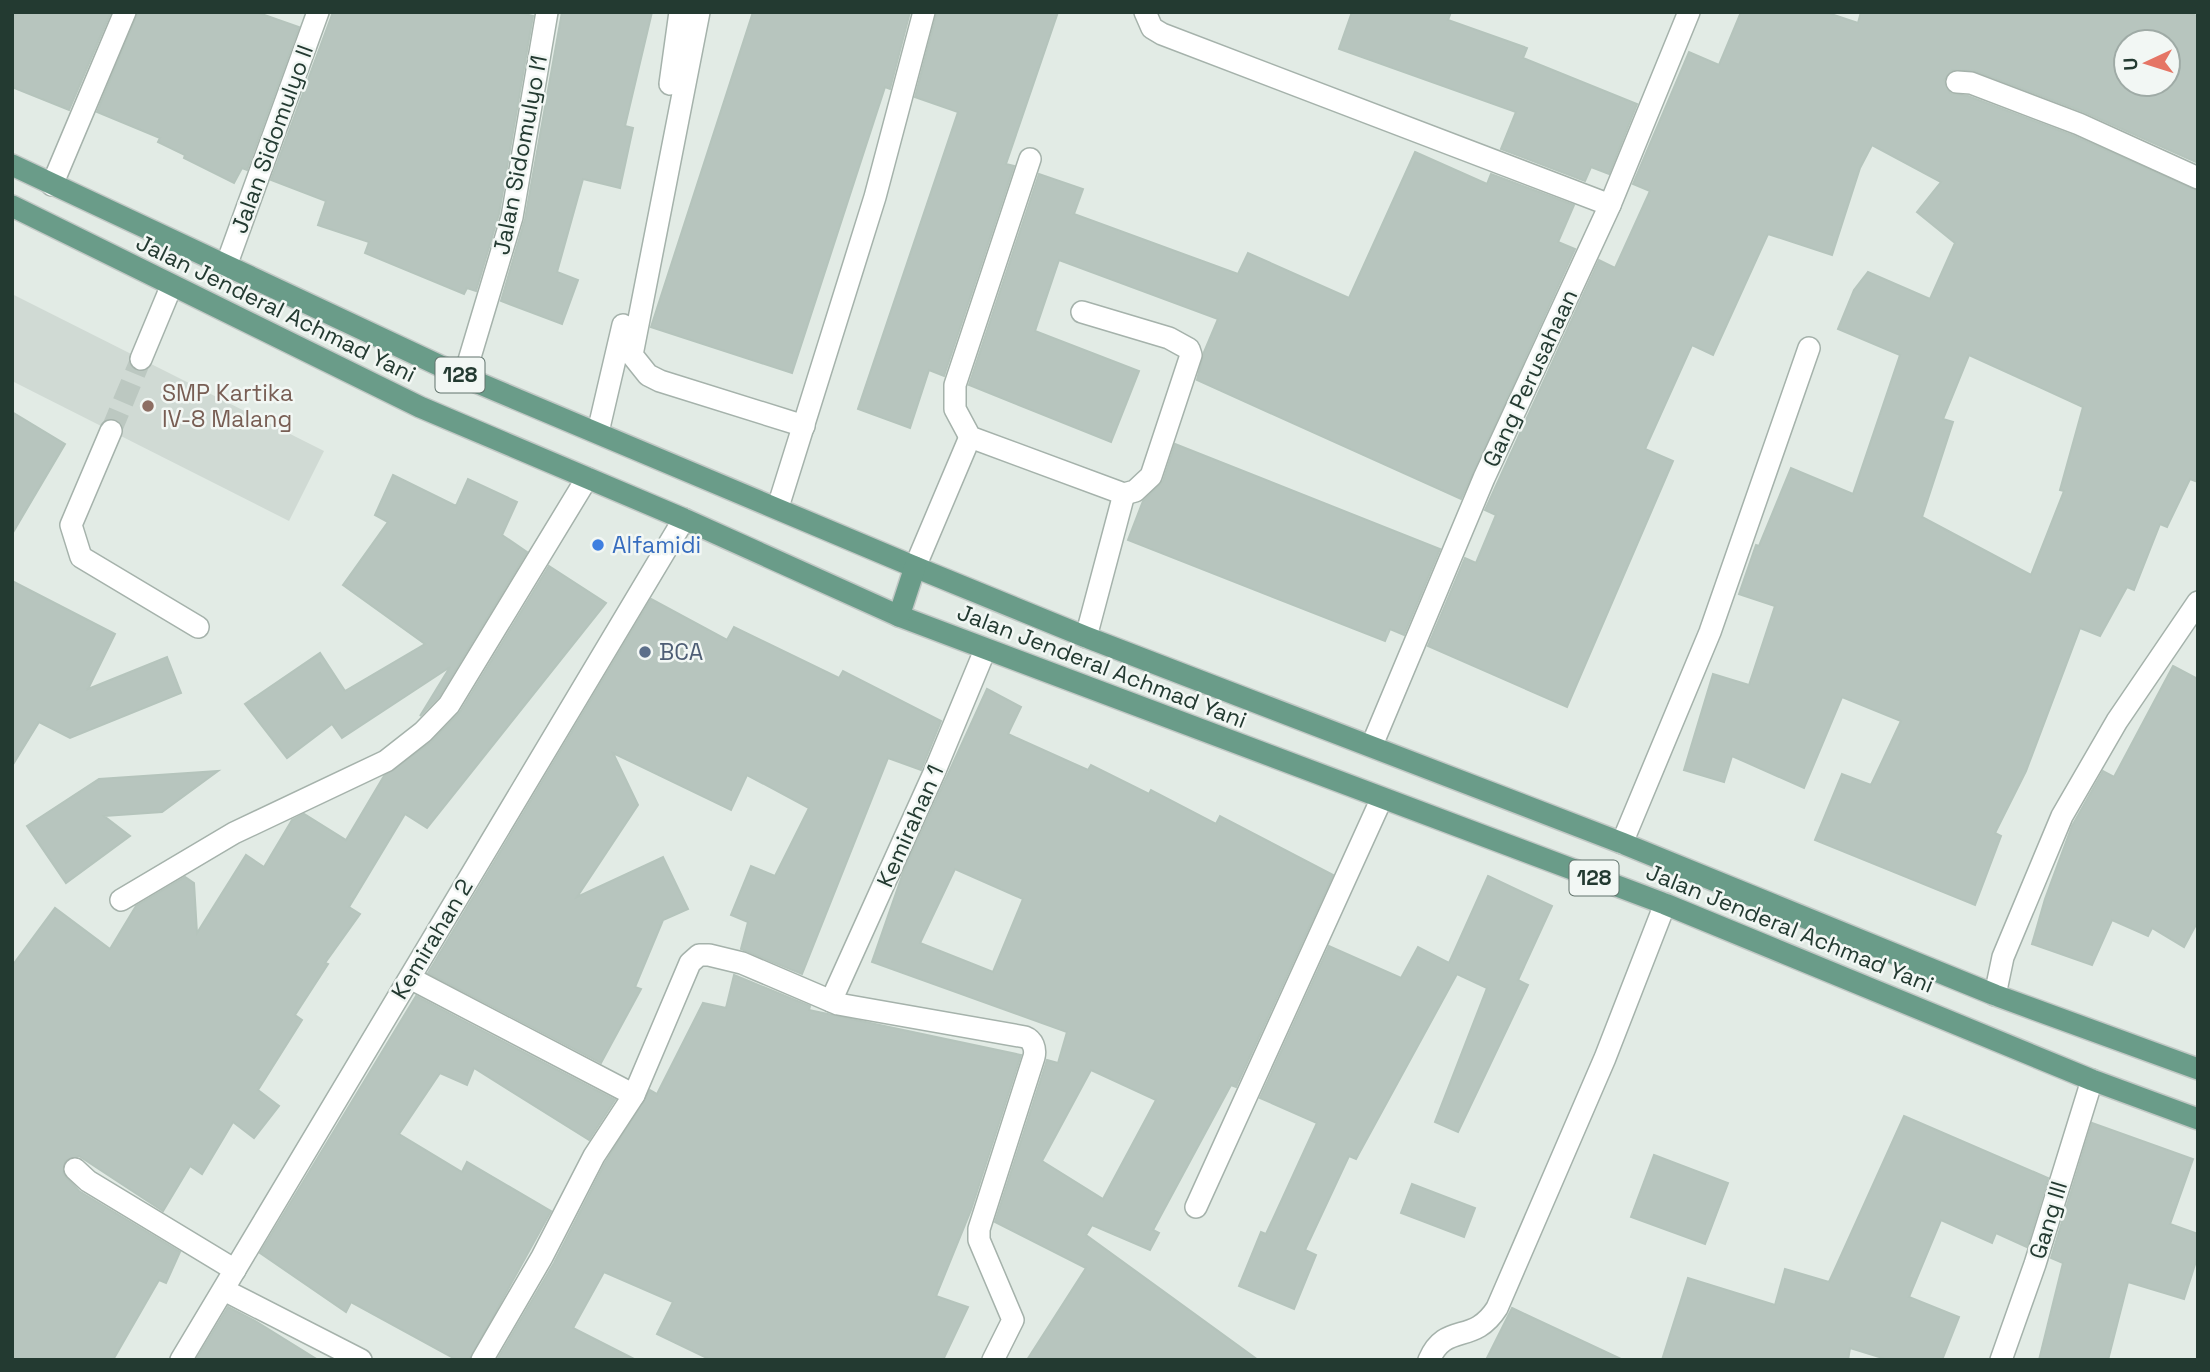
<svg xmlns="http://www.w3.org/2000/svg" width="2210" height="1372" font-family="'Space Grotesk',sans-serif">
  <rect width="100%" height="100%" fill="#e2ebe5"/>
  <!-- built -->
  <polygon fill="#d0dad4" points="12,294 324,451 289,521 12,381"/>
  <!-- building -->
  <g fill="#b7c5be" stroke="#b5c4bc" stroke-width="2" fill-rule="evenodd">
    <polygon points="12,12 111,12 69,110 12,87"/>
    <polygon points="138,12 256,12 299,27 247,170 242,168 234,183 184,158 185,155 158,142 160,138 97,112"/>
    <polygon points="333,12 517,12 533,16 499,214 476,291 467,288 464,294 365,253 369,242 318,225 326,201 271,180"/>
    <polygon points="562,12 652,12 625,126 633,128 620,188 583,179 557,272 578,280 562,324 501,301 525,219"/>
    <polygon points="753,12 910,12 890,89 885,87 792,373 651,327"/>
    <polygon points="937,12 1058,12 1006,164 1014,166 944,376 929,370 910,428 858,409 958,112 915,97"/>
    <polygon points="1352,12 1451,12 1448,20 1527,48 1523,58 1637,104 1609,174 1591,167 1585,181 1501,149 1516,112 1339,49"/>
    <path d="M1741,12H1825L1858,23L1861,12H2184L2198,16V163L2084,112L1975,71L1952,70L1944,80L1950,93L1968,96L2074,136L2198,191V482L2190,479L2167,527L2160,524L2134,590L2127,587L2100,636L2080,628L2026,771L1995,833L2001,836L1975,905L1815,840L1842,774L1871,785L1901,721L1842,697L1804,788L1732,756L1724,782L1684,770L1713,674L1749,685L1775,606L1739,594L1756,545L1759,546L1791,468L1853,494L1900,355L1838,329L1854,290L1868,272L1930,299L1955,243L1917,212L1941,182L1872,145L1860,168L1832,255L1768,234L1713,355L1692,345L1645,449L1673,461L1567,707L1428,646L1465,558L1476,563L1496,515L1485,510L1599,260L1615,268L1650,191L1633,184L1689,52L1719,65ZM2126,42H2168V84H2126ZM1969,355L2083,407L2060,490L2064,491L2031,575L1922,517L1953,422L1943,419Z"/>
    <polygon points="1415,152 1487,184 1491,174 1574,205 1558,242 1575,249 1461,499 1197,380 1204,352 1218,319 1059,260 1035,331 1139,371 1111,442 969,385 1039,174 1083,189 1074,214 1238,274 1248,253 1349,298"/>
    <polygon points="12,412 65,444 12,534"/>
    <polygon points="1175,444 1440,549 1404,635 1390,629 1385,641 1128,540 1143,501 1163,481"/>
    <polygon points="393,475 456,506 468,479 517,502 502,535 527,552 439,697 420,716 450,667 342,738 332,724 287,758 245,704 320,653 345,691 425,644 343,585 388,522 375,515"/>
    <polygon points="549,566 606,603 427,828 405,814 349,907 360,914 325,963 328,964 295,1015 302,1020 258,1090 279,1106 254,1138 233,1122 202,1174 190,1166 163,1211 79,1156 65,1161 63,1174 79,1191 180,1252 166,1283 159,1280 113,1360 12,1360 12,966 55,908 110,949 136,906 185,877 194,883 197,933 246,855 264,867 292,820 304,814 346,840 384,776 431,742 460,712"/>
    <polygon points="12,581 115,634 88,689 167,657 181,693 70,738 39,722 12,766"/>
    <polygon points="651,599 727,640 734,627 839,678 843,671 941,721 921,770 888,758 802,974 741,949 748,922 731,915 751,866 775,876 809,808 747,775 731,810 613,753 638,805 577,897 663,857 688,909 663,920 635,987 641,989 601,1063 428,973"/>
    <polygon points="2173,666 2198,679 2198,921 2184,947 2152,928 2148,936 2112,920 2092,965 2032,944 2045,899 2072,826 2103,771 2114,777"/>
    <path d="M987,689L1021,707L1008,734L1088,770L1091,765L1149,794L1151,790L1216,824L1220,816L1333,875L1236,1087L1231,1085L1153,1230L1159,1233L1150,1250L1092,1225L1086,1235L1258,1360H1027L1086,1268L995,1222L1047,1060L1058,1063L1067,1032L872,962L904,870ZM955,869L1023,899L993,972L920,943ZM1091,1070L1156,1100L1103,1199L1042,1161Z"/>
    <polygon points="218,771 162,812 104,816 130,836 66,883 27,826 99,779"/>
    <polygon points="1488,876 1552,906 1518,980 1528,985 1458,1132 1435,1122 1487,988 1457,974 1356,1159 1349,1156 1305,1250 1316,1255 1294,1309 1239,1286 1261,1232 1266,1234 1317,1123 1260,1098 1329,946 1401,978 1418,947 1449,963"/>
    <polygon points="734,975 810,1006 809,1010 1021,1055 971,1210 936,1296 968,1307 943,1360 711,1360 657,1334 673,1302 604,1272 573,1328 636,1360 497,1360 554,1263 605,1163 650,1090 657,1094 703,1003 726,1008"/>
    <polygon points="416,996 615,1100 589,1140 474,1068 467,1085 440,1073 399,1134 462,1172 467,1162 551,1211 469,1360 457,1360 351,1302 346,1312 260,1253"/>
    <polygon points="1904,1116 2048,1178 2027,1247 1996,1233 1992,1243 1941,1220 1909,1297 1959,1317 1942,1360 1889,1360 1850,1348 1848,1360 1662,1360 1688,1278 1775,1305 1785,1269 1829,1282"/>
    <polygon points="2092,1123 2193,1159 2170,1224 2198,1234 2198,1255 2184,1299 2128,1282 2108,1360 2039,1360 2063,1263 2051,1258"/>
    <polygon points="1654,1155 1728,1183 1705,1244 1631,1217"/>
    <polygon points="1412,1184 1475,1208 1464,1237 1401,1213"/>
    <polygon points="228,1307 257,1322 318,1360 196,1360"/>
    <polygon points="1512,1308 1623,1360 1486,1360"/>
  </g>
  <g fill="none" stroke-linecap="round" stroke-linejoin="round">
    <!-- minor-tunnel -->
    <polyline stroke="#bcc8c1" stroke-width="21" stroke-dasharray="21 10" stroke-linecap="butt" points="111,431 141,359"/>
    <defs>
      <g id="minor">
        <polyline points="699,12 632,355 648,375 660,381 804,426"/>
        <polyline points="1145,12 1152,28 1162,34 1610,205"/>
        <polyline points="1957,82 1971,83 2079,124 2198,178"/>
        <polyline points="670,84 680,12"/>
        <polyline points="1030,159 955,385 955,409 970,437 1124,494 1135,491 1151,476 1191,355 1189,349 1169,338 1082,312"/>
        <polyline points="52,185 125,12"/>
        <polyline points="226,266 318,12"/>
        <polyline points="141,359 171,287"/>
        <polyline points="464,377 512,217 547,12"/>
        <polyline points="111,431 71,525 81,557 198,627"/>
        <polyline points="598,432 623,325"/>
        <polyline points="778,507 875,197 924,12"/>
        <polyline points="915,567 970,437"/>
        <polyline points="1086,637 1124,494"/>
        <polyline points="1372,745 1484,478 1610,205 1689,12"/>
        <polyline points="1622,843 1710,632 1809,348"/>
        <polyline points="121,900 234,833 386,761 423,732 449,705 587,478"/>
        <polyline points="410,978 634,1095"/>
        <polyline points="1995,995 2003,957 2062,816 2117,721 2198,602"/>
        <polyline points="831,1001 934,773 985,650"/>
        <polyline points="75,1169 88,1181 235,1270"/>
        <polyline points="1196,1207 1381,800"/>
        <polyline points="224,1290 361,1360"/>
        <polyline points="181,1360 684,519"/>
        <path d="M482,1360L542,1257L594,1156L634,1095L690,963L699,955H709L742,963L838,1004L1025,1037C1033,1040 1036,1049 1034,1057L979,1229V1240L1013,1320L993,1360"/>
        <path d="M1429,1360C1446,1321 1473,1346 1497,1308L1605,1058L1665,904"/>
        <polyline points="2001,1360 2035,1264 2092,1080"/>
      </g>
      <g id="major">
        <polyline points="12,165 464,377 915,567 1086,637 1622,843 1995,995 2198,1069"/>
        <polyline points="12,206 420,407 684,519 899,616 1665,904 2092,1080 2198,1119"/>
        <polyline points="899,616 915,567"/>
      </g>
    </defs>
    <!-- minor casing -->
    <use href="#minor" stroke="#a5b2ab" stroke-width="24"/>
    <!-- major casing -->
    <use href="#major" stroke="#c1c8c5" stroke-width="24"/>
    <!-- minor -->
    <use href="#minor" stroke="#fff" stroke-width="21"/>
    <!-- major -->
    <use href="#major" stroke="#6a9c89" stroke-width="21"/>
  </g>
  <!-- markers -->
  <circle fill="#8d6e63" stroke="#f2f7f4" stroke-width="2.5" cx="148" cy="406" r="7"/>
  <circle fill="#3f7fe0" stroke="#f2f7f4" stroke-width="2.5" cx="598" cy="545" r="7"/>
  <circle fill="#5c6f8a" stroke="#f2f7f4" stroke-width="2.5" cx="645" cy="652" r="7"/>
  <g text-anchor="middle" stroke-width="5" stroke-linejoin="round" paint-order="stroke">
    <!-- shield labels -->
    <g fill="#f2f7f4" stroke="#61736c" stroke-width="2">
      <rect x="435.5" y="357.5" width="49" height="35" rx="5"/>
      <rect x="1569.5" y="860.5" width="49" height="35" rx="5"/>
    </g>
    <g font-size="21" font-weight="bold" fill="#233a31">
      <text x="460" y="382">128</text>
      <text x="1594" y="885">128</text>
    </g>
    <!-- street labels -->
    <g font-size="23" fill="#233a31" stroke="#f2f7f4">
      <text transform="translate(272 139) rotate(-70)" y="8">Jalan Sidomulyo II</text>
      <text transform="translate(520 155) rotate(-79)" y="8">Jalan Sidomulyo I1</text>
      <text transform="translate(276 308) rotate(26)" y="8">Jalan Jenderal Achmad Yani</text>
      <text transform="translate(1530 378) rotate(-65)" y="8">Gang Perusahaan</text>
      <text transform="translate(1102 666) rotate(21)" y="8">Jalan Jenderal Achmad Yani</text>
      <text transform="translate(910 826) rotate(-66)" y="8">Kemirahan 1</text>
      <text transform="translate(1790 928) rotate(22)" y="8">Jalan Jenderal Achmad Yani</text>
      <text transform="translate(432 939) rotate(-59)" y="8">Kemirahan 2</text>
      <text transform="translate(2048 1220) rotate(-73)" y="8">Gang III</text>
    </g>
    <!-- education labels -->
    <g font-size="23" fill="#785e54" stroke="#f2f7f4" text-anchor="start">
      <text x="162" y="401">SMP Kartika<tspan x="162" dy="26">IV-8 Malang</tspan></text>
    </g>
    <!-- shop labels -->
    <g font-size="23" fill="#366cbe" stroke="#f2f7f4" text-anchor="start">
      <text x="612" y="553">Alfamidi</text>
    </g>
    <!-- service labels -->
    <g font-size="23" fill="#4e5e75" stroke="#f2f7f4" text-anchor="start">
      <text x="659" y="660">BCA</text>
    </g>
  </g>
  <!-- border -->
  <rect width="2210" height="1372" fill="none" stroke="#233a31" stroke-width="28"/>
  <!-- north arrow -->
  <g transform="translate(2147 63) rotate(266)"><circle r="33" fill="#f2f7f4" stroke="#9faba6" stroke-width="2"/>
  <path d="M0-5L12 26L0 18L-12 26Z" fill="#e57565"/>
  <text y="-10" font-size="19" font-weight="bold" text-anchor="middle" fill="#233a31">U</text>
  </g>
</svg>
